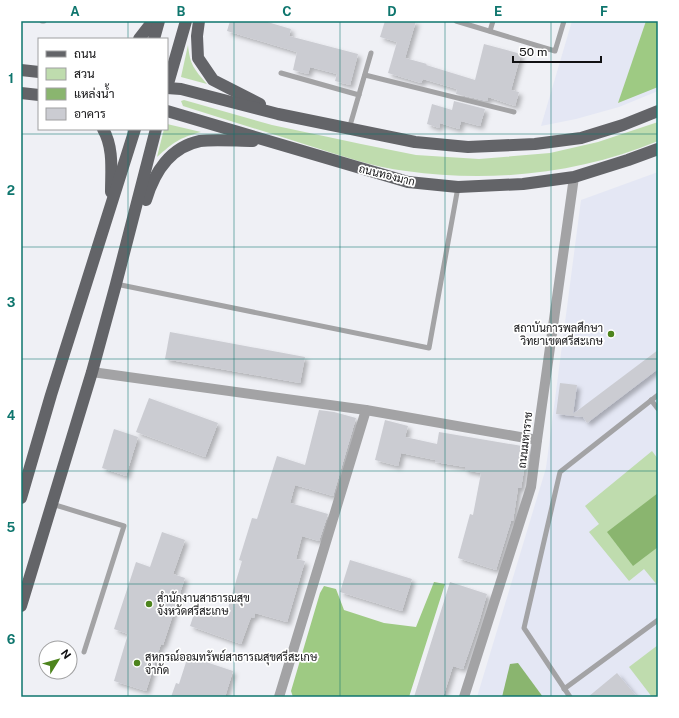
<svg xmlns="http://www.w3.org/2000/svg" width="679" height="718" font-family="'Public Sans',Sarabun,sans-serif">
  <defs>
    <filter id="shadow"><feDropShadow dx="3.5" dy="3.5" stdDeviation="2" flood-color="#0004"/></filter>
  </defs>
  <rect width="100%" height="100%" fill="#eff0f5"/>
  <!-- built -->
  <g fill="#e4e7f4">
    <polygon points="572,21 658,21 658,91 619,107 576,119 541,126"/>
    <polygon points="658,172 658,697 477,697 546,468 581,200"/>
  </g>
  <!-- green -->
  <g fill="#bfdcae">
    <path d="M188,45C190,65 194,69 207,84L181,77Z"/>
    <path d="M184,100L272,125L361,144L416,155L479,159L550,153L598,142L658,122V141C579,174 490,183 406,171C373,167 339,155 307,145C266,132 224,119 183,106L181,101Z"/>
    <path d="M167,124L201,132C179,138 174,142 157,157L164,129H167Z"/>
    <polygon points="652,451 658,459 658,586 644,569 629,581 589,532 599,524 585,506"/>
    <polygon points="658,645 658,697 652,697 629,667"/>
  </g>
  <!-- forest -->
  <g fill="#9eca83">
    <polygon points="646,21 658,21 658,87 618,103"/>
    <polygon points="434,582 445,584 409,697 293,697 291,691 320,593 324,586 336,589 344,610 384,623 416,627"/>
  </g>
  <!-- water -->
  <g fill="#8ab56f">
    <polygon points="658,493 658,547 633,566 607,532"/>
    <polygon points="518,663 543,697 502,697 510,664"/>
  </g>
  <!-- building -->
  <g fill="#cbccd2" filter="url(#shadow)">
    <polygon points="230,21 264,21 291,29 289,36 358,54 350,85 335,81 337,74 310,67 308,74 293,70 297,52 227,31"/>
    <polygon points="385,21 416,21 405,58 427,64 426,65 475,80 484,44 521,54 511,90 519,92 515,106 488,97 487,101 456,94 457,89 423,79 421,83 388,73 397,42 380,37"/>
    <polygon points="454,101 485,109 480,126 461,121 459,129 440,123 439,128 427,124 432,104 452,110"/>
    <polygon points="170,332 305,357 300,383 165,359"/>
    <polygon points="658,350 658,369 587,423 583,417 556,414 560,383 577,385 573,414"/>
    <polygon points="149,398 218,423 205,457 136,432"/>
    <polygon points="319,410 334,412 356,418 333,496 295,485 290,503 328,514 319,541 302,536 296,559 305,561 287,622 255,613 254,618 251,617 241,644 190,626 196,608 225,618 242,561 239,560 252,518 257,519 277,456 305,465"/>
    <polygon points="385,420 408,426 405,437 437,444 439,432 528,447 521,488 518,488 513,521 511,521 496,570 458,558 470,514 473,515 481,473 465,470 465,467 435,462 435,460 401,453 398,466 375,460"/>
    <polygon points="114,429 138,437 126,476 102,468"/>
    <polygon points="162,532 185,540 173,574 185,578 163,645 161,644 146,691 114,681 128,634 114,629 136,562 150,567"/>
    <polygon points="350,560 412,579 402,611 340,592"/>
    <polygon points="450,582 487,594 479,622 463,669 453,666 443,697 414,697"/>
    <polygon points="188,656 233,671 225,697 171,697 176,683 179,684"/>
    <polygon points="617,673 637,697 588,697"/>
  </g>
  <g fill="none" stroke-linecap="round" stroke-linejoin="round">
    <!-- service -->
    <g stroke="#a3a3a5" stroke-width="5">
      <polyline points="42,21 44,21"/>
      <polyline points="456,21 555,51 564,21"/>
      <polyline points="490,31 493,21"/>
      <polyline points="281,73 359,95"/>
      <polyline points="365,75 514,112"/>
      <polyline points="349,129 371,53"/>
      <polyline points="116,284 429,348 458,187"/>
      <polyline points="651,400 658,409"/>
      <polyline points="52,504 124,526 84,652"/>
      <polyline points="564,689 658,620"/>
      <polyline points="570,697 524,628 560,472 658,395"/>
    </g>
    <!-- minor -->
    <g stroke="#a3a3a5" stroke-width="10">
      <polyline points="92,372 366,410 537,440"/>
      <polyline points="279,697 366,410"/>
      <polyline points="464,697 531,487 537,440 574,177"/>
    </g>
    <!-- primary -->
    <g stroke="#636468" stroke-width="12">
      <polyline points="199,21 197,36 198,58 213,80 260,104"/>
      <polyline points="139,39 153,21"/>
      <polyline points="154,39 159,21"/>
      <polyline points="21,70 39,72"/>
      <polyline points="167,87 186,21"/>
      <polyline points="167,88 181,89 278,114 415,142 468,147 535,144 581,138 623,125 658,111"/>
      <polyline points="21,93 39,95"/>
      <polyline points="167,111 408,182 458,187 523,184 574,177 628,160 658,149"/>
      <path d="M103,129C114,148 111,171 111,192"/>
      <path d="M146,200C154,173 170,147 200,141C215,139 238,141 253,141"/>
      <polyline points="21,498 51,395 135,129"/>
      <polyline points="21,606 92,372 116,284 156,129"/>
    </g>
  </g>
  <!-- grid -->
  <path fill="none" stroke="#0f766e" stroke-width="1" stroke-opacity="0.55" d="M128,21V39M234,21V697M340,21V697M445,21V697M551,21V697M128,129V697M21,134H658M21,247H658M21,359H658M21,471H658M21,584H658"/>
  <!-- markers -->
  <g fill="#4d841d" stroke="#fff" stroke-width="1.5">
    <circle cx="611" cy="334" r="4"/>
    <circle cx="149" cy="604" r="4"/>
    <circle cx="137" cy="663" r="4"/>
  </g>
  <g text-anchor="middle" stroke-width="3.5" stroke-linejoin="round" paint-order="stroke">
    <!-- street labels -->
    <g font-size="11" fill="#111113" stroke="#fff">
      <text transform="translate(387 175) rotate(14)" y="4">ถนนทองมาก</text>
      <text transform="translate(525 440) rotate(-83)" y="4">ถนนมหาราช</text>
    </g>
    <!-- poi labels -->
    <g font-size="11" fill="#111113" stroke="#fff" text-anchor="start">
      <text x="603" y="332" text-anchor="end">สถาบันการพลศึกษา<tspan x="603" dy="13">วิทยาเขตศรีสะเกษ</tspan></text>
      <text x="157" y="602">สำนักงานสาธารณสุข<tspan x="157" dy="13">จังหวัดศรีสะเกษ</tspan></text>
      <text x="145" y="661">สหกรณ์ออมทรัพย์สาธารณสุขศรีสะเกษ<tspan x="145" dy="13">จำกัด</tspan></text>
    </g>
  </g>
  <!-- border -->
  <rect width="679" height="718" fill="none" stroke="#ffffff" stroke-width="44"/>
  <!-- legend -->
  <rect x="38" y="38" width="130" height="92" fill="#ffffff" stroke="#a0a0a1"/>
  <rect x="46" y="51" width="20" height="6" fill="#636468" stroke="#a0a0a1"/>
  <text x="74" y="58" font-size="12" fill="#111113">ถนน</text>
  <rect x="46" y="68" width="20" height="12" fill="#bfdcae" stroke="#a0a0a1"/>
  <text x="74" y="78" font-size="12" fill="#111113">สวน</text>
  <rect x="46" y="88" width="20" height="12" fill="#8ab56f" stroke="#a0a0a1"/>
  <text x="74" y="98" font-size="12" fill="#111113">แหล่งน้ำ</text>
  <rect x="46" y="108" width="20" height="12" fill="#cbccd2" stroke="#a0a0a1"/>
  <text x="74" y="118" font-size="12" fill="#111113">อาคาร</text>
  <!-- north arrow -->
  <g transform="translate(58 660) rotate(53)"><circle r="19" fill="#ffffff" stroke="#a0a0a1"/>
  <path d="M0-3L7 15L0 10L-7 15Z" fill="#4d841d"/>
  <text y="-6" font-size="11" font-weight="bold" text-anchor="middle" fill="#111113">N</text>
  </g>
  <!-- scale -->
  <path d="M513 56v6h88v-6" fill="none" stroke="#111113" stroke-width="2"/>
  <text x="519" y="56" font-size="12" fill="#111113" stroke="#ffffff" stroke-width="3" paint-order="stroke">50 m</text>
  <rect x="22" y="22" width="635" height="674" fill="none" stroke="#0f766e" stroke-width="1.5"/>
  <g font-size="13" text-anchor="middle" font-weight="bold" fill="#0f766e">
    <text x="75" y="16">A</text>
    <text x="181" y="16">B</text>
    <text x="287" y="16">C</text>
    <text x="392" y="16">D</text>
    <text x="498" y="16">E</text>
    <text x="604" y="16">F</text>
    <text x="11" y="83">1</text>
    <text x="11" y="195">2</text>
    <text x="11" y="307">3</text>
    <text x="11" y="420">4</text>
    <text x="11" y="532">5</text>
    <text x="11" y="644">6</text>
  </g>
</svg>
